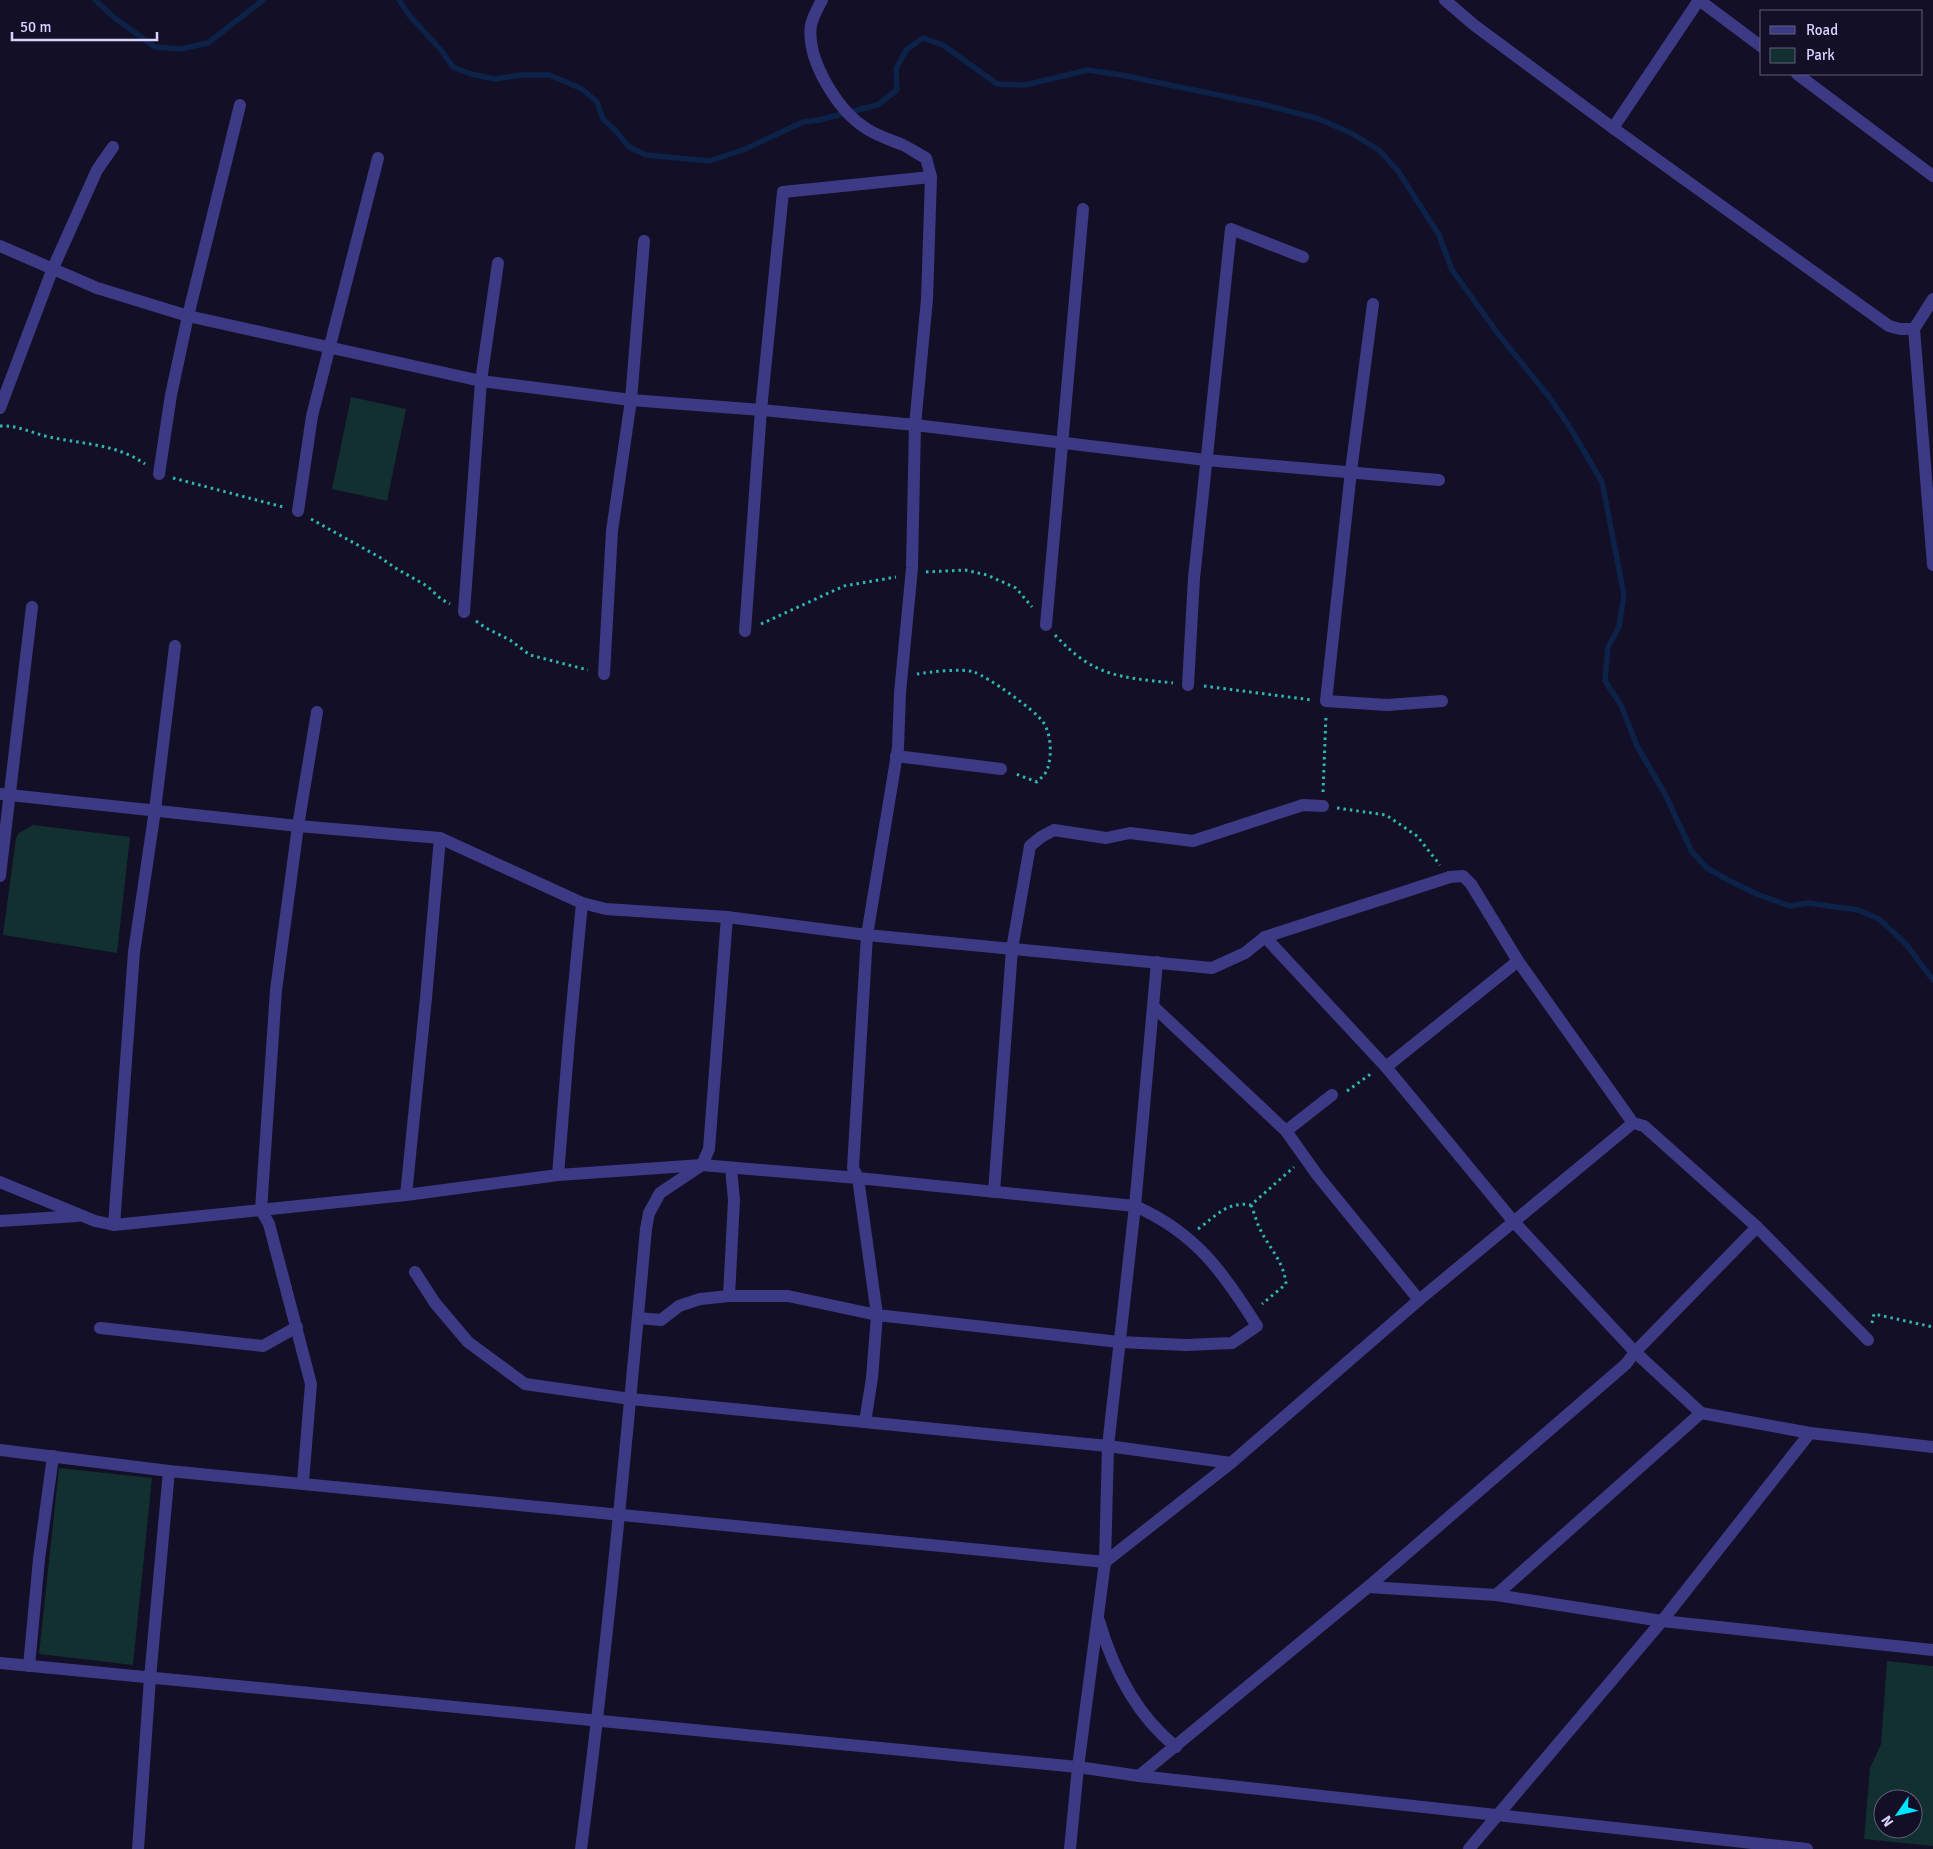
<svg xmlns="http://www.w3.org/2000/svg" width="1933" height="1849" font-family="Signika,sans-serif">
  <rect width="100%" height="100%" fill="#130f26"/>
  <!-- green -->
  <g fill="#12302f" fill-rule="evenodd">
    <polygon points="351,397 406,409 387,501 332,489"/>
    <polygon points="33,825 130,837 117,953 3,935 16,838 19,833"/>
    <polygon points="59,1468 152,1478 133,1665 39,1654"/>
    <path d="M1887,1661L1933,1666V1846L1864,1839L1870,1768L1881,1744ZM1883,1799H1913V1829H1883Z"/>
  </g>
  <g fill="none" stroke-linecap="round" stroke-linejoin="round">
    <!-- stream -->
    <g stroke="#0c2248" stroke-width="5.5">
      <polyline points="95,0 116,19 155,47 181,49 208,43 263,0"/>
      <polyline points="399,0 409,15 441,50 453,67 471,74 495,79 522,75 549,75 564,81 582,89 597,102 603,119 616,131 629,147 646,155 709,161 743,150 803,122 819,120 877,105 897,90 896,69 906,50 923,38 943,45 997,84 1025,85 1088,70 1121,75 1262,104 1319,119 1351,133 1379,150 1398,171 1439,235 1452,270 1499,335 1550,398 1571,429 1602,482 1624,595 1619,627 1608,647 1605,681 1621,705 1637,746 1665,794 1692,852 1707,868 1730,881 1759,895 1790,906 1808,903 1858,910 1879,919 1905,943 1933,980"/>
    </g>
    <!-- path -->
    <g stroke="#2fb8b0" stroke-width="3" stroke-dasharray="2.5 4" stroke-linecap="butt">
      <path d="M0,426C17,425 32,433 49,437C82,444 117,444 145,464"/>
      <polyline points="173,478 283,507"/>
      <polyline points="311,519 381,558 397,569 427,586 441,599 450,604"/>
      <polyline points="926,572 965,570 987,575 1016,588 1032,607"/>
      <polyline points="476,621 486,628 510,640 530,655 588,670"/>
      <polyline points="761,624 844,586 896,577"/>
      <path d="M1055,635C1094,677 1119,677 1173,683"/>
      <path d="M917,674C930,672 962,668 974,672C988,677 1035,710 1043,722C1051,733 1052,754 1048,767C1047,773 1042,777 1037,782L1016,774"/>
      <polyline points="1204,686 1312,700"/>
      <polyline points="1323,792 1326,716"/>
      <polyline points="1337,808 1386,815 1417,836 1440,865"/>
      <polyline points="1347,1091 1372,1073"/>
      <path d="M1251,1205C1254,1212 1256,1220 1259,1227C1268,1247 1284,1261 1286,1284L1262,1304"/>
      <path d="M1198,1229C1216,1216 1227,1201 1251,1205L1294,1167"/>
      <polyline points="1872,1323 1874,1314 1933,1327"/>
    </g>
    <!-- minor -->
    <g stroke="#3d3a85" stroke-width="12">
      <polyline points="1445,0 1474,25 1613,128 1889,326 1900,329 1914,329"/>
      <polyline points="1613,128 1699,0"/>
      <polyline points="1933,299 1914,329 1933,565"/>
      <polyline points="1373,304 1351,471 1326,701 1387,705 1442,701"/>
      <polyline points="0,408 53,268 97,170 113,147"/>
      <polyline points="159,474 171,395 188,316 240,105"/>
      <polyline points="298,511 312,416 378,158"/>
      <polyline points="464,612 481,381 498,263"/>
      <polyline points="1046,625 1083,209"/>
      <polyline points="745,631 761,410 783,192 931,177"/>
      <polyline points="604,674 612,531 631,400 644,241"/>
      <polyline points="1188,685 1194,578 1231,229 1303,257"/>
      <polyline points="896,756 1001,769"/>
      <polyline points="0,876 32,607"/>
      <polyline points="1450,877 1463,876 1471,884 1518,961 1633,1123 1644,1126 1757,1227 1868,1340"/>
      <polyline points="1265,937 1386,1067 1514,1222 1635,1352 1701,1413 1810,1433 1933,1447"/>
      <polyline points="1154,1007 1286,1131 1318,1176 1419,1300"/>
      <polyline points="1386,1067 1518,961"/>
      <polyline points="1286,1131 1332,1095"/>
      <polyline points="558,1175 569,1039 582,903"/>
      <path d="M0,1182L95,1221L114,1225L406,1195L558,1175L702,1165L858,1178L1135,1206C1196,1233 1223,1272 1257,1326L1232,1343L1186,1345L1119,1342L877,1315L858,1178L853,1168L867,935L898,748L900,693L912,568L915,425"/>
      <polyline points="994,1192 1012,949 1030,846 1041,837 1054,830 1106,838 1130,833 1193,841 1303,805 1323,806"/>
      <polyline points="406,1195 426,998 440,838"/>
      <polyline points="0,1221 77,1216"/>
      <polyline points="114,1225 134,952 155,810 175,646"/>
      <polyline points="415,1272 435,1303 468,1342 525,1384 631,1399 1108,1446 1231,1463"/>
      <polyline points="729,1296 734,1200 731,1168"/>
      <polyline points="638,1318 661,1320 679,1306 700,1299 729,1296 788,1296 877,1315 872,1378 865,1422"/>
      <polyline points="100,1328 263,1346 297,1327"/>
      <polyline points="0,1450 169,1471 1105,1562 1231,1463 1419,1300 1633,1123"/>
      <polyline points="303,1482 311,1384 269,1224 261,1210 276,990 298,826 317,712"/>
      <polyline points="1368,1587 1496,1595 1662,1621 1933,1650"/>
      <polyline points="1496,1595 1701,1413"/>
      <path d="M1099,1621C1113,1669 1136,1715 1176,1747"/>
      <polyline points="0,1663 1078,1767 1139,1776 1807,1849"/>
      <polyline points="29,1666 39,1559 53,1456"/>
      <polyline points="1139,1776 1368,1587 1626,1364 1635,1352 1757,1227"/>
      <polyline points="138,1849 150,1678 169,1471"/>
      <path d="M581,1849C608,1643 627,1436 646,1229L649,1213L660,1193L702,1165L709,1149L727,917"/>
      <polyline points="1070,1849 1078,1767 1105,1562 1108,1446 1135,1206 1157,962"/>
      <polyline points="1469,1849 1662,1621 1810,1433"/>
    </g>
    <!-- tertiary -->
    <g stroke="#3d3a85" stroke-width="12">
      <path d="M822,0C818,8 813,16 811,25C806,60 838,111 867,129C878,136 891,140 903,145C911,149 918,154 926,158L931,177L927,299L915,425"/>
      <polyline points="1699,0 1762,47"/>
      <polyline points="1797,74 1933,176"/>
      <polyline points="0,246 97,288 188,316 481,381 631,400 761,410 915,425 1206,460 1439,480"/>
      <polyline points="0,794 298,826 440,838 582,903 606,909 727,917 867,935 1212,968 1245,953 1265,937 1450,877"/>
    </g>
  </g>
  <!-- legend -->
  <rect x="1760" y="10" width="162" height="65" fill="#130f26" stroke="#625e7d"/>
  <rect x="1770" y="26" width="25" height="8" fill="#3d3a85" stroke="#625e7d"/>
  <text x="1806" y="35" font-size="15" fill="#d9d4ff">Road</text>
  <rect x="1770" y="48" width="25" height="15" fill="#12302f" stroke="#625e7d"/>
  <text x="1806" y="60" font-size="15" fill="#d9d4ff">Park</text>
  <!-- north arrow -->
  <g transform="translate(1898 1814) rotate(236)"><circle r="24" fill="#130f26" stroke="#625e7d"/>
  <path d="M0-4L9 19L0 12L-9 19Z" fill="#00e5ff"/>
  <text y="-8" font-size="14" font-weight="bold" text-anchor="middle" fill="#d9d4ff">N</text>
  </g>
  <!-- scale -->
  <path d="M12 32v8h145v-8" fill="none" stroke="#d9d4ff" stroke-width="2.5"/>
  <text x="20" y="32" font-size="15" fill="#d9d4ff" stroke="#130f26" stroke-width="4" paint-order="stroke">50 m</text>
</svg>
